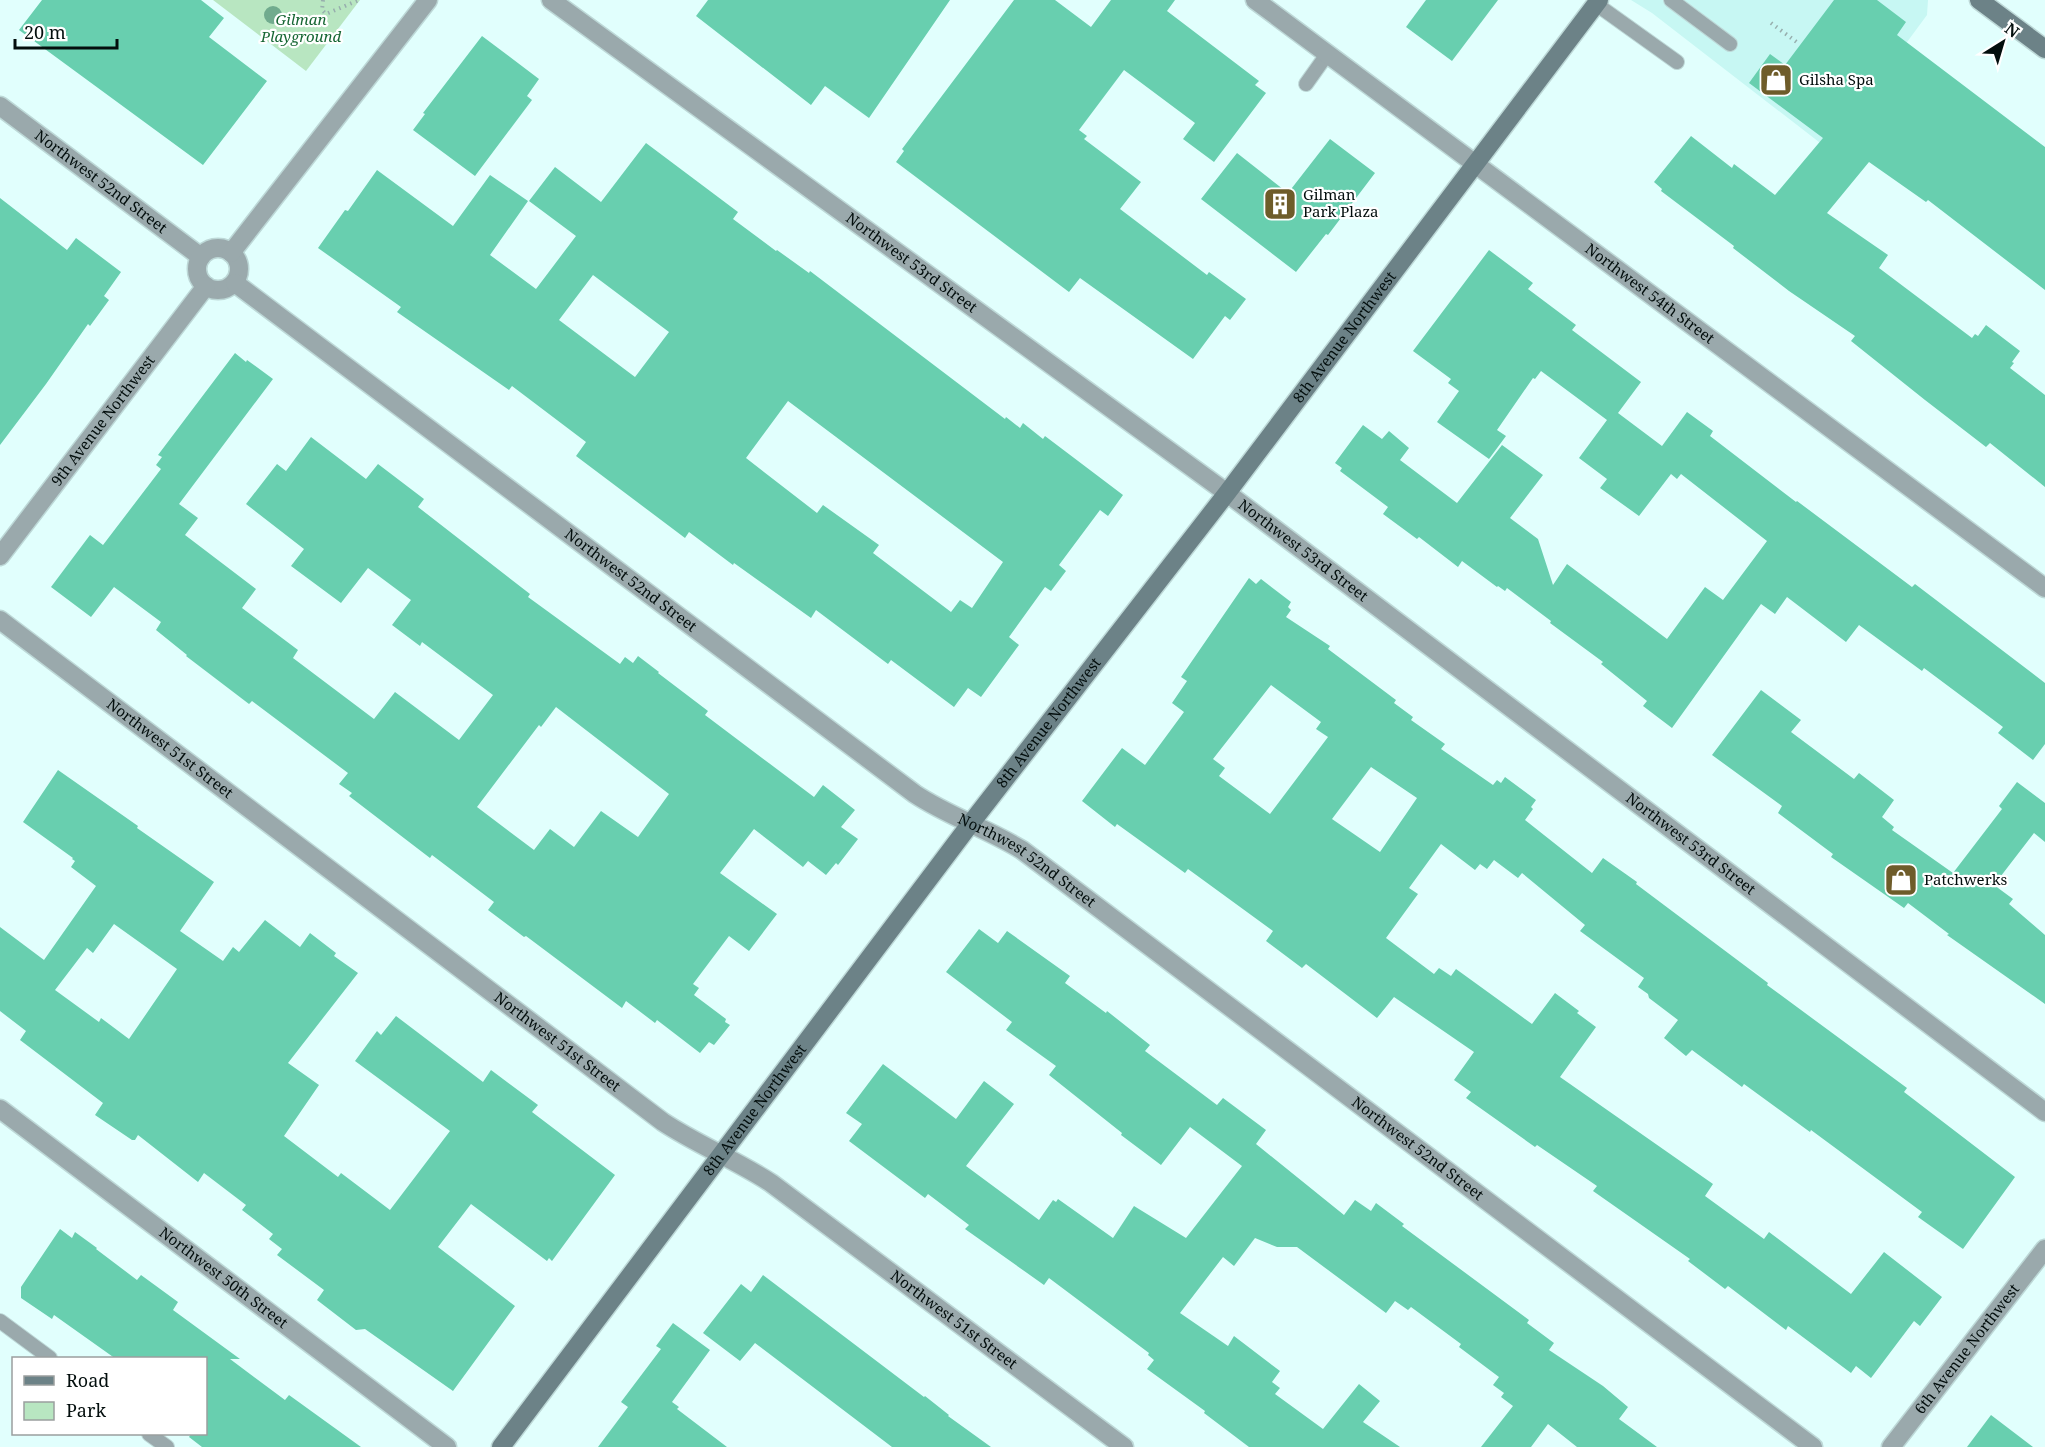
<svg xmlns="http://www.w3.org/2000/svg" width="2045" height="1447" font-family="'Noto Serif',serif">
  <rect width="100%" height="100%" fill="#e1fffd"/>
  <!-- built -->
  <polygon fill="#c7f7f3" points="1631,0 1928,0 1927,15 1828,149 1652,13"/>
  <!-- green -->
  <polygon fill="#b8e6c1" points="213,0 360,0 306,71"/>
  <!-- building -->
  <g fill="#68cfaf" fill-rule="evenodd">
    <polygon points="42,0 201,0 224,18 209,37 267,81 203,165 19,30"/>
    <polygon points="708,0 950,0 869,118 825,86 811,105 696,16"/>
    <polygon points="1014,0 1055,0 1091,27 1111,0 1175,0 1167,11 1259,81 1255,85 1266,93 1214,162 1183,139 1195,123 1124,70 1079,130 1087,136 1084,139 1141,182 1120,209 1207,275 1209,272 1246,299 1230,320 1225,316 1193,359 1080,278 1069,292 896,162 904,151 902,149"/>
    <polygon points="1426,0 1498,0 1452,61 1406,27"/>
    <polygon points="1834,0 1877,0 1906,22 1897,35 2045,147 2045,290 1928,200 1926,202 1869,162 1827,213 1888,255 1879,268 1972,338 1975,334 1978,336 1986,325 2020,351 2012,362 2014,363 2010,368 2045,395 2045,487 1990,443 1986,447 1925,400 1851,341 1855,336 1789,291 1733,248 1734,246 1661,191 1662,189 1654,182 1691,136 1732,168 1734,164 1775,195 1823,138 1749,83 1770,54 1785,65"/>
    <polygon points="482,36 539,79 527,96 532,100 475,176 413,130 425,114 423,113"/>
    <polygon points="1330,139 1375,173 1328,235 1326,234 1296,272 1201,199 1237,153 1288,193"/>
    <path d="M646,143L738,212L733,219L776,251L777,250L809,273L810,271L1005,419L1006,417L1020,428L1023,423L1043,439L1045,436L1123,495L1108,516L1100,510L1059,565L1066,571L1051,591L1045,587L1009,637L1019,645L981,697L968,688L954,707L891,660L888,664L816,610L811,618L734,563L733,565L689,532L685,538L576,456L586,442L512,386L509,390L397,312L401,307L318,248L345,210L348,211L377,170L453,226L490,175L528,201L490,255L536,289L576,236L529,201L555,167L601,202ZM593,275L669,332L635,377L559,320ZM788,401L1003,562L972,608L960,600L951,612L873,553L879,545L823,505L817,513L746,458Z"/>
    <polygon points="0,198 67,250 76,238 121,272 104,296 109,300 90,326 88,324 46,384 0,445"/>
    <polygon points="1489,250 1533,283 1528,289 1576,325 1572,330 1641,382 1618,413 1662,446 1687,412 1713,431 1710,436 1796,502 1797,501 1912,587 1915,584 2045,683 2045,744 2033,760 1998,733 2003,727 1924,668 1922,671 1859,625 1846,642 1787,597 1775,614 1761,604 1672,728 1643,706 1647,701 1601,664 1603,662 1550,623 1551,621 1507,588 1505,591 1498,586 1497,587 1462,561 1458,567 1419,537 1417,539 1383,514 1388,507 1340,471 1342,468 1335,463 1363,425 1382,439 1389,431 1409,448 1400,460 1457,503 1502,445 1543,475 1510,518 1538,539 1553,585 1567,564 1667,639 1705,587 1723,600 1767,541 1681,474 1677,479 1671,474 1639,516 1600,488 1607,479 1579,458 1607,420 1541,371 1535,379 1533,378 1497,430 1506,436 1489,459 1437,422 1459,391 1448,383 1451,379 1413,351"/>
    <path d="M235,353L246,362L247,360L273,379L179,504L198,518L185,535L256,589L242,608L298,650L293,658L374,719L395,692L459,740L493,695L422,642L420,646L392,625L411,600L368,568L341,603L291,566L304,549L246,504L277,464L286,471L311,437L366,479L378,464L424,499L418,507L530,594L528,597L620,664L625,657L633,663L638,656L659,672L658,673L708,711L705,715L814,797L823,785L855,810L841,827L858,839L838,865L836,863L826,875L808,861L803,867L754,829L720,873L777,914L749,951L729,936L693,984L699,988L694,995L726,1019L725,1022L730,1025L714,1045L709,1042L700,1053L657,1020L655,1023L626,1001L622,1008L526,936L524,937L488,910L494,902L432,855L430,858L349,796L352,793L339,784L348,773L252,701L249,704L186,656L187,655L156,630L161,622L114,587L91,617L51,587L90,535L103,545L161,469L156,465L162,457L158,455ZM556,707L669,794L638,837L601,811L574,847L550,829L534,850L477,807L539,725L541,727Z"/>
    <path d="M1249,578L1256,584L1261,579L1291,602L1288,607L1291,610L1286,617L1330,646L1328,649L1396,700L1394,703L1413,717L1411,720L1445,744L1441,749L1493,785L1497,780L1501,783L1505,777L1536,800L1531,807L1533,809L1525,820L1592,873L1603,858L1637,882L1636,884L1768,983L1767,985L1907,1088L1904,1092L2015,1177L1963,1249L1918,1217L1922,1212L1811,1130L1810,1132L1744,1084L1742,1087L1692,1050L1686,1056L1664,1038L1678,1020L1649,998L1648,994L1638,987L1644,978L1580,931L1585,925L1522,873L1518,878L1494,860L1487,869L1480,864L1475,870L1441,844L1409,888L1418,894L1386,938L1434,974L1439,968L1451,976L1456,969L1532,1024L1555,993L1579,1011L1577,1013L1596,1027L1560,1077L1713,1184L1705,1196L1764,1239L1769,1232L1851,1294L1884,1252L1942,1297L1920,1326L1914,1321L1871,1378L1856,1366L1851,1373L1788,1326L1786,1330L1728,1286L1725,1289L1688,1261L1690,1259L1593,1191L1597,1186L1537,1145L1535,1147L1466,1098L1471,1092L1454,1080L1474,1052L1394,997L1377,1018L1306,964L1302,968L1266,941L1273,931L1188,869L1185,873L1117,824L1115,827L1082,801L1122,748L1145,765L1184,712L1172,703L1187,681L1181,677ZM1271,685L1321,722L1316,729L1328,737L1270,814L1219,776L1225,768L1213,759ZM1371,767L1417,798L1380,852L1332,819Z"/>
    <polygon points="1761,690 1801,720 1791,732 1854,779 1859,773 1894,800 1882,817 1894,827 1892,830 1953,873 2002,809 1999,806 2017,782 2045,803 2045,842 2034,833 1994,885 2013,899 2009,904 2045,935 2045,1004 1947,935 1949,934 1908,903 1904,908 1831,857 1833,854 1778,813 1782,806 1712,755"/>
    <path d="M58,770L138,826L137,828L214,882L180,931L223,961L233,947L239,952L265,920L300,947L310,933L336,953L334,956L358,973L288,1063L319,1085L284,1136L338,1177L341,1173L390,1210L450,1131L355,1061L377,1031L381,1035L396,1016L483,1082L491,1070L538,1105L532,1112L615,1175L552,1261L549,1258L547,1261L471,1204L438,1247L515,1306L453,1391L365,1329L356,1330L317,1300L324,1290L277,1255L282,1249L269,1239L273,1234L242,1210L246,1205L204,1173L198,1182L138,1135L135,1140H132L95,1115L103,1103L20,1040L26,1031L0,1011V927L44,960L96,886L71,867L75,861L72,859L73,858L23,822ZM114,924L177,969L129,1039L101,1018L99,1022L55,990L87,948L93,953Z"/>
    <polygon points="979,929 998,943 1007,931 1070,976 1065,983 1106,1013 1107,1011 1150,1045 1145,1051 1217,1105 1223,1098 1266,1130 1256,1144 1344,1215 1355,1200 1371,1211 1376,1203 1404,1224 1402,1226 1529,1320 1527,1323 1554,1343 1549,1350 1603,1386 1628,1407 1619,1419 1657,1447 1577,1447 1548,1424 1531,1447 1481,1447 1513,1406 1501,1397 1504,1393 1493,1385 1499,1377 1459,1347 1461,1344 1411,1307 1408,1310 1395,1301 1386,1313 1297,1247 1277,1247 1255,1238 1234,1266 1223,1257 1180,1313 1228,1346 1234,1336 1280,1371 1272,1382 1280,1388 1275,1394 1323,1429 1359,1384 1380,1401 1363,1422 1400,1447 1249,1447 1204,1413 1205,1411 1147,1369 1154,1360 1148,1355 1149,1353 1049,1278 1044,1285 965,1229 969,1225 928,1194 925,1198 849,1141 862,1124 846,1113 883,1064 956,1119 984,1081 1014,1104 966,1166 1039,1220 1053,1200 1056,1202 1058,1199 1113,1238 1134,1206 1186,1238 1242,1166 1190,1127 1161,1165 1121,1135 1122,1133 1049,1075 1056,1066 1006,1030 1012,1022 946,972"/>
    <polygon points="60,1229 72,1238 75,1232 97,1248 96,1249 137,1280 141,1275 178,1302 173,1310 240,1359 230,1359 285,1400 289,1395 361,1447 202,1447 189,1437 191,1434 206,1434 206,1359 116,1359 54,1315 52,1319 21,1298 21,1287"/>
    <polygon points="763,1275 924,1397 925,1396 949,1415 948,1416 991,1447 892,1447 755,1343 740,1361 703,1333 741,1284 751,1292"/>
    <polygon points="673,1323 710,1350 672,1402 679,1407 677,1409 727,1447 598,1447 628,1407 621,1402 661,1349 656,1346"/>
    <polygon points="1991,1415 2033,1447 1967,1447"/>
  </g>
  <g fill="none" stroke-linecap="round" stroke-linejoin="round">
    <defs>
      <g id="service">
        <polyline points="1671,0 1730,44"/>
        <polyline points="1596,4 1677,62"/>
        <polyline points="1306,84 1328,53"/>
        <polyline points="0,1321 50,1358"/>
        <polyline points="149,1434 167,1447"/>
      </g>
      <g id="minor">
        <path id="s1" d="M551,0L1227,493L2045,1112"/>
        <path id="s2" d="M1255,0L2045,588"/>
        <path id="s3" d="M0,106L201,257"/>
        <circle cx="218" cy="269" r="21"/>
        <polyline points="231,253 428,0"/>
        <path id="s4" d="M235,283L915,794C948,816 988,829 1022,850L1813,1447"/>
        <path id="s5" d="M0,556L206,286"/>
        <path id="s6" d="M0,620L663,1122C698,1145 736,1160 771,1183L1124,1447"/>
        <path id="s7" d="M0,1109L447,1447"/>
        <path id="s8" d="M1891,1447L2045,1249"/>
      </g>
      <g id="secondary">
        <polyline points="1979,0 2045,49"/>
        <path id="s9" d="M501,1447L971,823L1227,493L1599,0"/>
      </g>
    </defs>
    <!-- service casing -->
    <use href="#service" stroke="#bdd8d7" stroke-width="16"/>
    <!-- minor casing -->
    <use href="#minor" stroke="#bdd8d7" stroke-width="21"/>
    <!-- secondary casing -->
    <use href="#secondary" stroke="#bdd8d7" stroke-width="21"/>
    <!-- path -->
    <g stroke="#97aead" stroke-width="4" stroke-dasharray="1.5 4.5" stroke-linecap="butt">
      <polyline points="323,0 322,10 326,14 359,0"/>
      <polyline points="1771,23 1798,43"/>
    </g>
    <!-- service -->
    <use href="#service" stroke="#9aa9ac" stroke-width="14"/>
    <!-- minor -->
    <use href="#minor" stroke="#9aa9ac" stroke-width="18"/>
    <!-- secondary -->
    <use href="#secondary" stroke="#6c8287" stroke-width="18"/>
  </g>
  <!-- trees -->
  <circle fill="#71ab8e" cx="273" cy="15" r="9"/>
  <!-- icons -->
  <defs>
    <symbol id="shop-square" viewBox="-11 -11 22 22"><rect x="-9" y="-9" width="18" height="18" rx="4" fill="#6e5c2a" stroke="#fff"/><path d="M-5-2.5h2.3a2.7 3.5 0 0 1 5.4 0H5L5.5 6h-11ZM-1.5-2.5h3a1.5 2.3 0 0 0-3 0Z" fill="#fff"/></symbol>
    <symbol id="building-square" viewBox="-11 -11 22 22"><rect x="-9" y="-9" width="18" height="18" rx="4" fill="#6e5c2a" stroke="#fff"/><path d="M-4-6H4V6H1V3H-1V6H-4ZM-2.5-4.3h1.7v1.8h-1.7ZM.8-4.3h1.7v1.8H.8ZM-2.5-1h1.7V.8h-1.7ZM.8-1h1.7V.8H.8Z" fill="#fff"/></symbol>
  </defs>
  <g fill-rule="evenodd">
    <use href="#shop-square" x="1757" y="61" width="38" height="38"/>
    <use href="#building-square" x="1261" y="185" width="38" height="38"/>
    <use href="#shop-square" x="1882" y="861" width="38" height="38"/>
  </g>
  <g text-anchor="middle" stroke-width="4.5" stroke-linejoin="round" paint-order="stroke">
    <!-- park labels -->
    <g font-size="15" font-style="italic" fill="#166633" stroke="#fff">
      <text x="301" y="25">Gilman<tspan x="301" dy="17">Playground</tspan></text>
    </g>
    <!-- poi labels -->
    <g font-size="15" fill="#030e0d" stroke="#fff" text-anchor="start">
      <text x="1799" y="85">Gilsha Spa</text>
      <text x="1303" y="200">Gilman<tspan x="1303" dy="17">Park Plaza</tspan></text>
      <text x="1924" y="885">Patchwerks</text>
    </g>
    <!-- street labels -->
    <g font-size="15" fill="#030e0d" stroke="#fff">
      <text dy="5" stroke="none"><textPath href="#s3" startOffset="126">Northwest 52nd Street</textPath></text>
      <text dy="5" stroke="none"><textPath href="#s1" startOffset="446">Northwest 53rd Street</textPath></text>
      <text dy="5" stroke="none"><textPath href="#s2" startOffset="492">Northwest 54th Street</textPath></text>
      <text dy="5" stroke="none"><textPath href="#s9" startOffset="1394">8th Avenue Northwest</textPath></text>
      <text dy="5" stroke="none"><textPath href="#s5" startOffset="170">9th Avenue Northwest</textPath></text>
      <text dy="5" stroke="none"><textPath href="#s1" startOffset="932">Northwest 53rd Street</textPath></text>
      <text dy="5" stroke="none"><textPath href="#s4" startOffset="495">Northwest 52nd Street</textPath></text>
      <text dy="5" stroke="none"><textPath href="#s9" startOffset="908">8th Avenue Northwest</textPath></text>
      <text dy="5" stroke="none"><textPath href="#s6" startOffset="213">Northwest 51st Street</textPath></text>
      <text dy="5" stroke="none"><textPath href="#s1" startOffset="1418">Northwest 53rd Street</textPath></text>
      <text dy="5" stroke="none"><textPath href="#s4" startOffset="981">Northwest 52nd Street</textPath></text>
      <text dy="5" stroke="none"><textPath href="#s6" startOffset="699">Northwest 51st Street</textPath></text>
      <text dy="5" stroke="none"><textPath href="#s9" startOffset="422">8th Avenue Northwest</textPath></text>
      <text dy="5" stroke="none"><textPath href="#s4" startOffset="1467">Northwest 52nd Street</textPath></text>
      <text dy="5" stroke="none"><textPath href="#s7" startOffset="280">Northwest 50th Street</textPath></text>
      <text dy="5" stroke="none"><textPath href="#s6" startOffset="1184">Northwest 51st Street</textPath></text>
      <text dy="5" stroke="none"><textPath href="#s8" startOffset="124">6th Avenue Northwest</textPath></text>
    </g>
  </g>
  <!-- legend -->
  <rect x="12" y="1357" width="195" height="78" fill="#ffffff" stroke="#9a9f9e" stroke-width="1.5"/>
  <rect x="24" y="1376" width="30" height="9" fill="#6c8287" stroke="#9a9f9e" stroke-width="1.5"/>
  <text x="66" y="1387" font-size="18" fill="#030e0d">Road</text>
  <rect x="24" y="1402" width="30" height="18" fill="#b8e6c1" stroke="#9a9f9e" stroke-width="1.5"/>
  <text x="66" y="1417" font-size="18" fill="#030e0d">Park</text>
  <!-- north arrow -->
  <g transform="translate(2003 42) rotate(37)" stroke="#ffffff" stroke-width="4.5" paint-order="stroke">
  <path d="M0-4.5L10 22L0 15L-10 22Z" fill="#030e0d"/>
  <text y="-9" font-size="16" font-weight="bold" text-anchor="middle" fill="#030e0d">N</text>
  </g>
  <!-- scale -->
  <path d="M15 39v9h102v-9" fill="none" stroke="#030e0d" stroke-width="3"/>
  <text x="24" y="39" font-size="18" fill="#030e0d" stroke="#ffffff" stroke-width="4.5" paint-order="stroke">20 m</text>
</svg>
